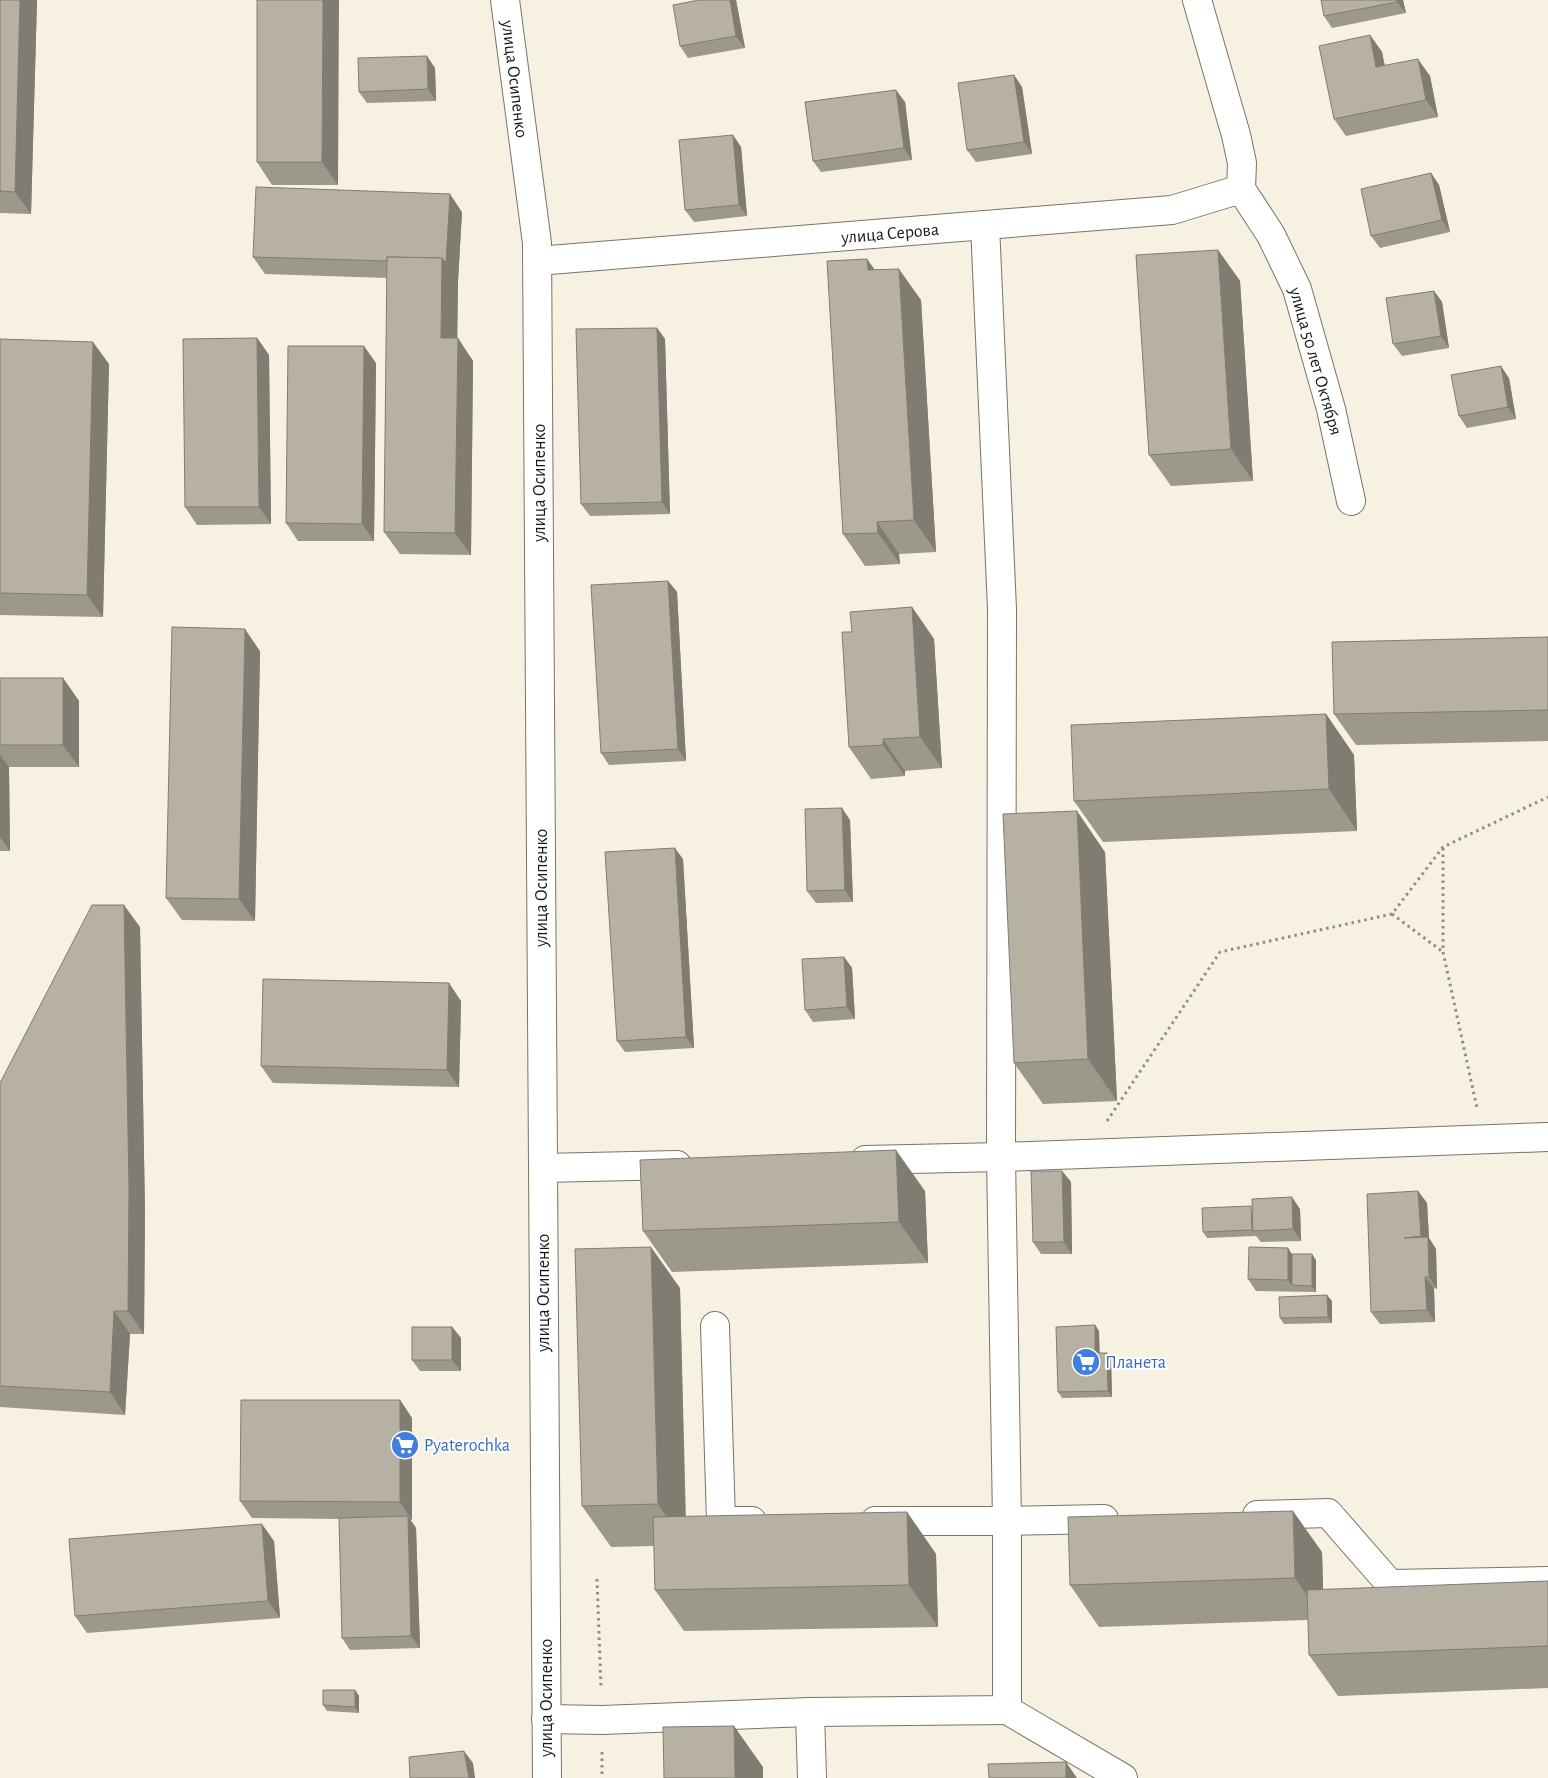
<svg xmlns="http://www.w3.org/2000/svg" width="1548" height="1778" font-family="'Alegreya Sans',sans-serif">
  <rect width="100%" height="100%" fill="#f7f1e2"/>
  <g fill="none" stroke-linecap="round" stroke-linejoin="round">
    <defs>
      <g id="minor">
        <polyline points="505,0 537,243 547,1778"/>
        <polyline points="1197,0 1236,135 1242,163 1241,189 1271,235 1297,289 1331,409 1351,501"/>
        <polyline points="985,225 1002,609 1001,1157 1007,1521 1104,1519"/>
        <polyline points="537,261 1172,210 1241,189"/>
        <polyline points="865,1160 1001,1157 1548,1137"/>
        <polyline points="543,1168 677,1165"/>
        <polyline points="715,1326 721,1521 752,1521"/>
        <polyline points="1257,1515 1328,1513 1390,1584 1548,1581"/>
        <polyline points="1007,1710 1123,1778"/>
        <polyline points="810,1712 812,1778"/>
        <polyline points="546,1719 602,1720 810,1712 1007,1710 1007,1521 875,1521"/>
      </g>
    </defs>
    <!-- minor casing -->
    <use href="#minor" stroke="#797466" stroke-width="30"/>
    <!-- path -->
    <g stroke="#918d82" stroke-width="3" stroke-dasharray="2.5 4" stroke-linecap="butt">
      <polyline points="1443,848 1443,952 1477,1108"/>
      <polyline points="1392,914 1443,952"/>
      <polyline points="1107,1121 1220,952 1392,914 1443,847 1548,797"/>
      <polyline points="597,1579 601,1688"/>
      <polyline points="602,1752 602,1778"/>
    </g>
    <!-- minor -->
    <use href="#minor" stroke="#fff" stroke-width="28"/>
  </g>
  <!-- wall -->
  <g fill="#9d988c">
    <polygon points="0,0 37,0 31,214 0,213"/>
    <polygon points="257,0 338,185 272,185 257,162"/>
    <polygon points="700,0 736,0 745,48 688,58 680,46"/>
    <polygon points="1403,0 1406,13 1332,28 1324,16"/>
    <polygon points="1370,35 1382,52 1385,66 1430,76 1438,117 1346,136 1334,119"/>
    <polygon points="435,68 436,101 367,103 359,92"/>
    <polygon points="1014,75 1022,87 1032,154 976,162 967,150"/>
    <polygon points="905,102 912,160 821,172 813,161"/>
    <polygon points="733,135 741,147 747,216 694,222 685,210"/>
    <polygon points="1431,173 1439,185 1450,232 1380,248 1371,236"/>
    <polygon points="462,212 458,281 457,338 473,361 471,555 400,554 384,532 387,278 265,274 253,257"/>
    <polygon points="1218,250 1240,281 1253,481 1171,486 1149,455"/>
    <polygon points="867,259 875,270 921,300 936,552 899,554 900,564 865,566 843,534"/>
    <polygon points="1434,291 1442,302 1449,348 1402,356 1393,344"/>
    <polygon points="657,328 665,339 670,514 590,516 581,504"/>
    <polygon points="257,338 269,355 271,524 197,525 185,507"/>
    <polygon points="0,339 109,364 103,617 0,615"/>
    <polygon points="376,363 374,541 298,541 286,523"/>
    <polygon points="1509,378 1516,419 1467,428 1459,416"/>
    <polygon points="668,581 677,592 686,761 609,765 601,753"/>
    <polygon points="912,607 934,639 942,768 905,771 905,776 871,779 849,747 852,632"/>
    <polygon points="1548,637 1548,741 1356,745 1334,714"/>
    <polygon points="260,651 255,921 182,920 166,898"/>
    <polygon points="0,678 63,678 79,701 79,767 9,767 10,851 0,851"/>
    <polygon points="1326,714 1354,755 1357,831 1103,842 1074,801"/>
    <polygon points="850,820 853,902 816,903 807,891"/>
    <polygon points="1105,852 1117,1101 1043,1104 1014,1063"/>
    <polygon points="683,859 694,1048 625,1052 617,1041"/>
    <polygon points="140,927 145,1212 144,1334 130,1334 125,1415 0,1407 0,1083"/>
    <polygon points="844,957 852,968 855,1019 813,1022 805,1010"/>
    <polygon points="461,1001 459,1087 273,1083 261,1066"/>
    <polygon points="1062,1171 1071,1182 1072,1254 1041,1254 1033,1242"/>
    <polygon points="925,1191 928,1263 672,1272 643,1231"/>
    <polygon points="1418,1191 1427,1203 1429,1238 1436,1249 1437,1289 1434,1288 1435,1322 1380,1324 1371,1312"/>
    <polygon points="1300,1209 1301,1241 1261,1242 1256,1236 1207,1238 1203,1232"/>
    <polygon points="1292,1254 1316,1260 1316,1292 1256,1291 1248,1279"/>
    <polygon points="680,1288 686,1517 907,1512 936,1554 938,1627 684,1631 655,1590 654,1546 611,1547 582,1506"/>
    <polygon points="1332,1301 1332,1323 1284,1324 1280,1318"/>
    <polygon points="1095,1325 1099,1331 1099,1353 1107,1353 1111,1359 1112,1397 1062,1398 1058,1392"/>
    <polygon points="452,1327 461,1338 461,1371 420,1371 412,1360"/>
    <polygon points="400,1400 412,1418 412,1520 410,1520 416,1528 420,1648 350,1650 342,1638 339,1519 252,1518 240,1501"/>
    <polygon points="274,1541 280,1618 87,1633 75,1616"/>
    <polygon points="1322,1552 1323,1590 1548,1581 1548,1688 1338,1696 1309,1655 1308,1620 1099,1627 1070,1585"/>
    <polygon points="355,1690 359,1696 359,1713 327,1711 323,1705"/>
  </g>
  <!-- shaded-wall -->
  <g fill="#807c72">
    <polygon points="20,0 37,0 31,214 15,192"/>
    <polygon points="323,0 339,0 338,185 322,162"/>
    <polygon points="730,0 736,0 745,48 736,36"/>
    <polygon points="1397,0 1403,0 1406,13 1397,2"/>
    <polygon points="1370,35 1382,52 1388,85 1376,67"/>
    <polygon points="427,56 435,68 436,101 428,89"/>
    <polygon points="1418,59 1430,76 1438,117 1426,100"/>
    <polygon points="1014,75 1022,87 1032,154 1024,142"/>
    <polygon points="896,90 905,102 912,160 904,148"/>
    <polygon points="733,135 741,147 747,216 739,205"/>
    <polygon points="1431,173 1439,185 1450,232 1442,220"/>
    <polygon points="450,194 462,212 458,281 457,361 441,338 442,258"/>
    <polygon points="1218,250 1240,281 1253,481 1231,449"/>
    <polygon points="867,259 889,291 868,270"/>
    <polygon points="899,269 921,300 936,552 914,520"/>
    <polygon points="1434,291 1442,302 1449,348 1441,336"/>
    <polygon points="657,328 665,339 670,514 662,502"/>
    <polygon points="257,338 269,355 271,524 259,507"/>
    <polygon points="458,338 473,361 471,555 455,533"/>
    <polygon points="93,342 109,364 103,617 87,595"/>
    <polygon points="364,346 376,363 374,541 362,524"/>
    <polygon points="1501,366 1509,378 1516,419 1508,407"/>
    <polygon points="877,522 899,554 900,564 878,533"/>
    <polygon points="668,581 677,592 686,761 678,749"/>
    <polygon points="912,607 934,639 942,768 920,737"/>
    <polygon points="245,629 260,651 255,921 239,899"/>
    <polygon points="63,678 79,701 79,767 63,745"/>
    <polygon points="1326,714 1354,755 1357,831 1329,789"/>
    <polygon points="883,739 905,771 905,776 883,745"/>
    <polygon points="0,755 9,767 10,851 0,837"/>
    <polygon points="842,808 850,820 853,902 845,890"/>
    <polygon points="1077,811 1105,852 1117,1101 1088,1059"/>
    <polygon points="675,848 683,859 694,1048 686,1037"/>
    <polygon points="124,905 140,927 145,1212 144,1334 128,1311"/>
    <polygon points="844,957 852,968 855,1019 847,1007"/>
    <polygon points="449,983 461,1001 459,1087 447,1070"/>
    <polygon points="896,1150 925,1191 928,1263 899,1222"/>
    <polygon points="1062,1171 1071,1182 1072,1254 1064,1242"/>
    <polygon points="1418,1191 1427,1203 1429,1238 1436,1249 1437,1289 1429,1277 1428,1246 1421,1236"/>
    <polygon points="1292,1197 1300,1209 1301,1241 1293,1229"/>
    <polygon points="651,1247 680,1288 686,1545 658,1504"/>
    <polygon points="1288,1248 1296,1260 1292,1285 1288,1280"/>
    <polygon points="1312,1254 1316,1260 1316,1292 1312,1286"/>
    <polygon points="1425,1277 1434,1288 1435,1322 1427,1310"/>
    <polygon points="1327,1295 1332,1301 1332,1323 1328,1317"/>
    <polygon points="114,1311 130,1334 125,1415 110,1392"/>
    <polygon points="1095,1325 1099,1331 1100,1359 1095,1353"/>
    <polygon points="452,1327 461,1338 461,1371 452,1360"/>
    <polygon points="1107,1353 1111,1359 1112,1397 1108,1391"/>
    <polygon points="400,1400 412,1418 412,1520 400,1502"/>
    <polygon points="1293,1511 1322,1552 1324,1620 1295,1578"/>
    <polygon points="907,1512 936,1554 938,1627 909,1585"/>
    <polygon points="408,1516 416,1528 420,1648 411,1636"/>
    <polygon points="262,1524 274,1541 280,1618 268,1601"/>
    <polygon points="355,1690 359,1696 359,1713 355,1707"/>
    <polygon points="734,1726 763,1767 763,1778 735,1778"/>
    <polygon points="464,1751 473,1763 475,1778 469,1778"/>
    <polygon points="1066,1762 1077,1778 1066,1778"/>
  </g>
  <!-- building -->
  <g fill="#b7b1a3" stroke="#807c72">
    <polygon points="0,0 20,0 15,192 0,191"/>
    <polygon points="257,0 323,0 322,162 257,162"/>
    <polygon points="699,0 730,0 736,36 680,46 673,5"/>
    <polygon points="1321,0 1397,0 1397,2 1324,16"/>
    <polygon points="1370,35 1376,67 1418,59 1426,100 1334,119 1319,46"/>
    <polygon points="427,56 428,89 359,92 358,58"/>
    <polygon points="1014,75 1024,142 967,150 958,83"/>
    <polygon points="896,90 904,148 813,161 805,102"/>
    <polygon points="733,135 739,205 685,210 679,140"/>
    <polygon points="1431,173 1442,220 1371,236 1361,189"/>
    <polygon points="256,187 450,194 446,263 442,258 387,257 387,261 253,257"/>
    <polygon points="1218,250 1231,449 1149,455 1136,255"/>
    <polygon points="387,257 442,258 441,338 458,338 455,533 384,532"/>
    <polygon points="867,259 868,270 899,269 914,520 877,522 878,533 843,534 827,261"/>
    <polygon points="1434,291 1441,336 1393,344 1386,298"/>
    <polygon points="657,328 662,502 581,504 576,329"/>
    <polygon points="257,338 259,507 185,507 183,339"/>
    <polygon points="0,339 93,342 87,595 0,593"/>
    <polygon points="288,346 364,346 362,524 286,523"/>
    <polygon points="1501,366 1508,407 1459,416 1451,375"/>
    <polygon points="668,581 678,749 601,753 591,585"/>
    <polygon points="912,607 920,737 883,739 883,745 849,747 842,632 852,632 850,612"/>
    <polygon points="172,627 245,629 239,899 166,898"/>
    <polygon points="1548,637 1548,710 1334,714 1332,642"/>
    <rect x="0" y="678" width="63" height="67"/>
    <polygon points="1326,714 1329,789 1074,801 1071,725"/>
    <polygon points="842,808 845,890 807,891 805,809"/>
    <polygon points="1077,811 1088,1059 1014,1063 1003,814"/>
    <polygon points="675,848 686,1037 617,1041 605,852"/>
    <polygon points="92,905 124,905 129,1189 128,1311 114,1311 110,1392 0,1386 0,1083"/>
    <polygon points="844,957 847,1007 805,1010 802,959"/>
    <polygon points="263,979 449,983 447,1070 261,1066"/>
    <polygon points="896,1150 899,1222 643,1231 640,1160"/>
    <polygon points="1031,1171 1062,1171 1064,1242 1033,1242"/>
    <polygon points="1418,1191 1421,1236 1404,1238 1428,1237 1429,1277 1425,1277 1427,1310 1371,1312 1367,1194"/>
    <polygon points="1292,1197 1293,1229 1253,1231 1252,1199"/>
    <polygon points="1251,1206 1252,1230 1203,1232 1202,1208"/>
    <polygon points="651,1247 658,1504 582,1506 575,1249"/>
    <polygon points="1249,1247 1288,1248 1288,1280 1248,1279"/>
    <polygon points="1292,1254 1312,1254 1312,1286 1292,1285"/>
    <polygon points="1327,1295 1328,1317 1280,1318 1279,1297"/>
    <polygon points="1095,1325 1095,1353 1107,1353 1108,1391 1058,1392 1056,1327"/>
    <rect x="412" y="1327" width="40" height="33"/>
    <polygon points="241,1400 400,1400 400,1502 240,1501"/>
    <polygon points="1293,1511 1295,1578 1070,1585 1068,1517"/>
    <polygon points="907,1512 909,1585 655,1590 653,1517"/>
    <polygon points="408,1516 411,1636 342,1638 339,1518"/>
    <polygon points="262,1524 268,1601 75,1616 69,1539"/>
    <polygon points="1548,1581 1548,1646 1309,1655 1307,1590"/>
    <polygon points="323,1690 355,1690 355,1707 323,1705"/>
    <polygon points="734,1726 735,1778 664,1778 663,1727"/>
    <polygon points="464,1751 469,1778 410,1778 409,1757"/>
    <polygon points="1066,1762 1066,1778 989,1778 988,1764"/>
  </g>
  <!-- icons -->
  <defs>
    <symbol id="supermarket-disc" viewBox="-11 -11 22 22"><circle r="9.5" fill="#3f7fe0" stroke="#fff"/><path d="M-6-5.5h2.5l.6 2H6L4.5 2H-2.5L-4.4-4H-6ZM-1.5 3.2a1.3 1.3 0 1 0 .1 0ZM3 3.2a1.3 1.3 0 1 0 .1 0Z" fill="#fff"/></symbol>
  </defs>
  <g fill-rule="evenodd">
    <use href="#supermarket-disc" x="1070" y="1346" width="32" height="32"/>
    <use href="#supermarket-disc" x="389" y="1429" width="32" height="32"/>
  </g>
  <g text-anchor="middle" stroke-width="4" stroke-linejoin="round" paint-order="stroke">
    <!-- street labels -->
    <g font-size="18" fill="#191711" stroke="#fff">
      <text transform="translate(515 79) rotate(83)" y="6">улица Осипенко</text>
      <text transform="translate(890 233) rotate(-5)" y="6">улица Серова</text>
      <text transform="translate(1316 361) rotate(74)" y="6">улица 50 лет Октября</text>
      <text transform="translate(539 483) rotate(-90)" y="6">улица Осипенко</text>
      <text transform="translate(541 888) rotate(-90)" y="6">улица Осипенко</text>
      <text transform="translate(543 1293) rotate(-90)" y="6">улица Осипенко</text>
      <text transform="translate(546 1698) rotate(-90)" y="6">улица Осипенко</text>
    </g>
    <!-- shop labels -->
    <g font-size="18" fill="#366cbe" stroke="#fff" text-anchor="start">
      <text x="1105" y="1368">Планета</text>
      <text x="424" y="1451">Pyaterochka</text>
    </g>
  </g>
</svg>
